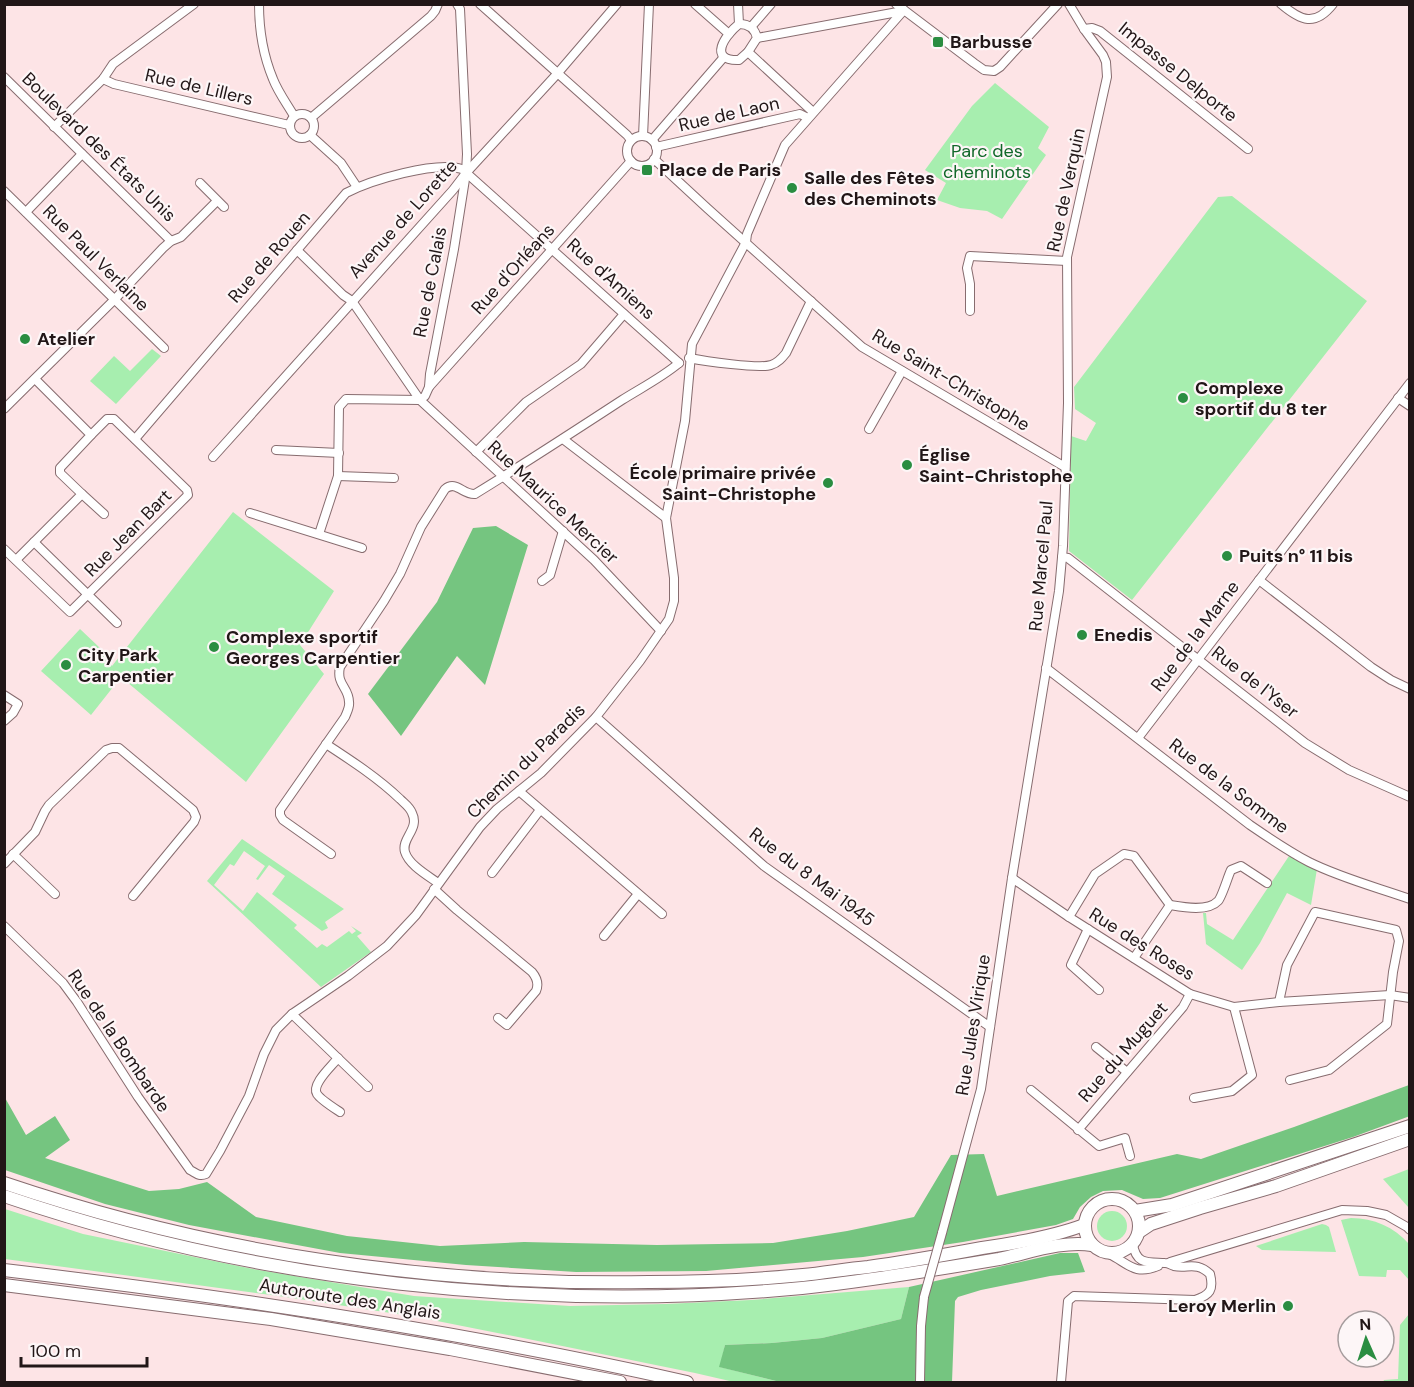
<svg xmlns="http://www.w3.org/2000/svg" width="1414" height="1387" font-family="'DM Sans',sans-serif">
  <rect width="100%" height="100%" fill="#fde4e6"/>
  <!-- green -->
  <g fill="#a7eeaf">
    <polygon points="995,83 1049,127 1038,148 1046,155 1002,219 987,211 960,208 937,200 946,183 925,170 972,106"/>
    <polygon points="1232,196 1367,301 1132,600 1069,551 1071,436 1086,441 1096,423 1075,409 1074,387 1218,197"/>
    <polygon points="152,349 161,356 116,404 90,381 114,356 130,371"/>
    <polygon points="233,512 334,591 300,645 324,674 246,782 121,677 91,715 41,671 80,629 100,648 112,666"/>
    <polygon points="242,839 344,909 325,922 328,928 322,931 272,894 285,876 269,865 258,880 256,879 265,866 244,851 234,866 230,864 214,885 243,911 257,892 297,925 294,928 317,948 322,944 327,947 349,931 352,934 356,931 351,926 362,933 357,936 371,952 321,987 207,881"/>
    <polygon points="1289,856 1317,869 1311,905 1287,893 1260,943 1242,970 1206,944 1203,913 1206,913 1207,924 1233,940"/>
    <polygon points="1409,1169 1410,1169 1409,1208 1383,1179"/>
    <polygon points="5,1209 83,1234 253,1269 414,1296 570,1306 665,1304 751,1300 909,1287 901,1319 822,1338 772,1343 725,1345 720,1367 780,1382 734,1382 695,1373 523,1338 417,1317 286,1297 5,1259"/>
    <circle cx="1112" cy="1226" r="15"/>
    <path d="M1351,1218C1374,1218 1394,1227 1409,1244V1280L1400,1270H1387L1386,1277L1359,1276L1341,1220Z"/>
    <polygon points="1322,1224 1326,1225 1329,1227 1336,1252 1262,1250 1256,1246"/>
    <polygon points="1409,1314 1409,1382 1383,1382 1384,1380 1398,1379 1400,1325"/>
  </g>
  <!-- forest -->
  <g fill="#75c580">
    <polygon points="496,526 528,545 485,685 457,656 401,736 368,694 437,602 473,528"/>
    <polygon points="1409,1085 1410,1116 1353,1137 1160,1198 1143,1199 1122,1190 1103,1191 1091,1197 1080,1207 1073,1219 1056,1225 963,1242 863,1257 706,1271 576,1272 466,1265 340,1253 189,1225 105,1204 5,1170 4,1096 26,1135 55,1116 70,1140 45,1158 149,1191 179,1189 207,1182 256,1217 347,1236 440,1246 524,1242 657,1245 773,1243 847,1231 914,1217 951,1155 984,1154 997,1196 1177,1154 1201,1159 1294,1127"/>
    <polygon points="1060,1253 1078,1253 1085,1272 1050,1276 981,1290 958,1297 955,1301 952,1382 780,1382 719,1367 725,1345 772,1343 822,1338 901,1319 909,1287"/>
  </g>
  <g fill="none" stroke-linecap="round" stroke-linejoin="round">
    <defs>
      <g id="minor">
        <path d="M259,4C259,30 263,55 273,79C278,92 287,104 294,116"/>
        <polyline points="480,4 627,135 631,140"/>
        <polyline points="695,4 729,34"/>
        <polyline points="738,4 739,24"/>
        <polyline points="896,4 974,63 984,70 994,71 1000,67 1058,4"/>
        <path d="M1281,4C1301,21 1315,27 1333,4"/>
        <path d="M739,24C748,24 755,28 757,38L748,52L739,60C707,61 725,35 739,24Z"/>
        <polyline points="751,27 771,4"/>
        <polyline points="1084,29 1092,28 1100,31 1248,149"/>
        <polyline points="757,38 903,11"/>
        <polyline points="748,52 813,112"/>
        <polyline points="4,77 171,241"/>
        <polyline points="103,79 114,84 289,125"/>
        <circle cx="302" cy="126" r="12"/>
        <polyline points="311,118 431,16 435,11 438,4"/>
        <polyline points="54,127 103,79 113,64 194,4"/>
        <polyline points="310,135 341,163 357,187"/>
        <polyline points="643,136 649,4"/>
        <circle cx="642" cy="151" r="15"/>
        <polyline points="652,140 724,57"/>
        <polyline points="656,147 800,114 808,118"/>
        <polyline points="654,159 707,208 862,347 1065,467"/>
        <polyline points="200,183 224,207"/>
        <polyline points="4,191 164,348"/>
        <polyline points="26,212 82,154"/>
        <polyline points="297,250 343,295 352,301 420,400 594,560 661,631"/>
        <polyline points="970,311 970,284 967,268 970,256 1067,261"/>
        <path d="M689,358C704,361 759,369 771,365C778,363 782,358 786,353L811,301"/>
        <polyline points="429,387 430,374 454,249 466,173 467,154 460,9 457,4"/>
        <polyline points="1398,398 1410,406"/>
        <polyline points="420,400 425,396 429,387 631,161"/>
        <polyline points="4,409 114,300 163,248 171,241 181,237 217,201"/>
        <polyline points="869,429 902,371"/>
        <path d="M135,439L346,193C371,180 435,161 462,169L679,363"/>
        <polyline points="563,439 666,518"/>
        <polyline points="276,450 339,453"/>
        <polyline points="476,452 526,402 581,364 624,314"/>
        <polyline points="213,457 453,190 466,173 557,74 617,4"/>
        <polyline points="338,476 394,478"/>
        <polyline points="82,494 104,514"/>
        <polyline points="250,513 362,548"/>
        <polyline points="319,534 338,476 339,407 346,399 420,400"/>
        <polyline points="34,542 117,623"/>
        <polyline points="4,549 70,612 188,495 187,490 114,419 107,419 91,435"/>
        <polyline points="1062,557 1068,558 1305,743 1349,770 1410,797"/>
        <polyline points="16,560 82,494 60,473 60,468 91,435 35,379"/>
        <polyline points="1259,580 1371,667 1391,680 1410,689"/>
        <polyline points="542,581 550,575 563,531"/>
        <path d="M1046,668L1250,825C1269,838 1288,851 1309,862C1341,878 1376,887 1410,899"/>
        <polyline points="4,695 18,704 13,713 4,721"/>
        <polyline points="596,717 764,866 990,1027"/>
        <polyline points="1138,738 1410,383"/>
        <path d="M326,744C352,761 378,778 400,799C404,803 410,807 412,813C420,829 401,838 405,852C409,865 427,875 438,883"/>
        <polyline points="519,791 662,914"/>
        <polyline points="13,854 55,894"/>
        <path d="M331,854L283,820L280,815V810L345,717C347,712 350,707 349,702C349,687 336,685 340,667L384,601L400,574L421,527L445,489C456,480 463,495 475,494C524,464 573,432 622,400C641,388 661,378 679,363"/>
        <polyline points="4,864 35,832 45,811 49,805 106,750 112,748 119,748 193,810 196,817 194,822 133,896"/>
        <polyline points="492,873 540,810"/>
        <polyline points="1012,878 1069,917 1190,994 1234,1007 1279,1002 1390,995 1410,998"/>
        <path d="M434,889L457,910L532,972C537,978 539,984 536,991L507,1025L498,1018"/>
        <polyline points="1069,917 1095,874 1124,854 1134,856 1170,905"/>
        <path d="M4,926L63,983L77,1002L138,1097L190,1170C196,1173 199,1177 206,1174L220,1151L249,1096L264,1054L276,1030L292,1014L348,976L387,946L416,915L480,827L497,809L541,773L596,717L640,661L669,619L674,601V578L666,518L685,421L692,344L746,242L747,234L785,145L904,10"/>
        <polyline points="1088,929 1071,965 1099,990"/>
        <polyline points="604,936 638,894"/>
        <path d="M1134,958L1170,905C1182,907 1208,912 1218,901C1222,897 1228,876 1231,870L1241,866L1267,883"/>
        <polyline points="1279,1002 1287,965 1315,912 1396,930 1399,941 1393,972 1387,1024 1329,1070 1290,1080"/>
        <polyline points="292,1014 368,1087"/>
        <polyline points="1096,1047 1127,1072"/>
        <path d="M338,1058C332,1066 311,1084 317,1094C321,1100 334,1108 340,1112"/>
        <polyline points="1031,1090 1099,1146 1125,1138 1130,1156"/>
        <polyline points="1194,1098 1232,1091 1252,1075 1234,1007"/>
        <polyline points="1078,1130 1183,1007 1190,994"/>
        <polyline points="942,1233 981,1089 1012,878 1059,591 1063,546 1068,403 1067,257 1107,77 1106,62 1103,55 1084,29 1069,4"/>
        <path d="M1109,1254C1128,1263 1134,1276 1158,1266"/>
        <polyline points="1170,1262 1342,1210 1367,1211 1386,1215 1407,1227 1410,1230"/>
        <polyline points="920,1382 921,1326 924,1297"/>
        <path d="M1061,1382L1068,1301L1074,1296L1195,1300C1210,1295 1214,1290 1210,1274C1196,1261 1188,1269 1174,1266C1171,1265 1168,1263 1165,1263C1148,1262 1136,1265 1133,1244"/>
      </g>
      <g id="highway">
        <path d="M4,1183C211,1253 431,1286 649,1282C700,1282 752,1280 803,1275C824,1273 846,1269 868,1267C906,1262 944,1255 982,1248C1016,1243 1052,1237 1084,1225"/>
        <path d="M4,1196C255,1282 539,1313 802,1288C868,1281 934,1270 999,1259C1028,1253 1063,1240 1092,1245"/>
        <circle cx="1112" cy="1226" r="27"/>
        <polyline points="1135,1211 1172,1205 1410,1126"/>
        <polyline points="1139,1232 1151,1224 1200,1208 1276,1186 1410,1139"/>
        <path d="M4,1270C234,1297 462,1331 687,1382"/>
        <polyline points="4,1285 271,1319 450,1349 620,1382"/>
      </g>
    </defs>
    <!-- minor casing -->
    <use href="#minor" stroke="#876c6f" stroke-width="10"/>
    <!-- highway casing -->
    <use href="#highway" stroke="#876c6f" stroke-width="14"/>
    <!-- minor -->
    <use href="#minor" stroke="#fff" stroke-width="8"/>
    <!-- highway -->
    <use href="#highway" stroke="#fff" stroke-width="12"/>
    <defs>
      <polyline id="minor-bridge" points="924,1297 942,1233"/>
    </defs>
    <!-- minor-bridge casing -->
    <use href="#minor-bridge" stroke="#876c6f" stroke-width="10" stroke-linecap="butt"/>
    <!-- minor-bridge -->
    <use href="#minor-bridge" stroke="#fff" stroke-width="8"/>
  </g>
  <!-- markers -->
  <g fill="#2a8d41" stroke="#fdf6f7" stroke-width="2">
    <rect x="932" y="36" width="12" height="12" rx="3"/>
    <rect x="641" y="164" width="12" height="12" rx="3"/>
    <circle cx="792" cy="188" r="6"/>
    <circle cx="25" cy="339" r="6"/>
    <circle cx="1183" cy="398" r="6"/>
    <circle cx="907" cy="465" r="6"/>
    <circle cx="828" cy="483" r="6"/>
    <circle cx="1227" cy="556" r="6"/>
    <circle cx="1082" cy="635" r="6"/>
    <circle cx="214" cy="647" r="6"/>
    <circle cx="66" cy="665" r="6"/>
    <circle cx="1288" cy="1306" r="6"/>
  </g>
  <g text-anchor="middle" stroke-width="4.5" stroke-linejoin="round" paint-order="stroke">
    <!-- poi labels -->
    <g font-size="18" font-weight="bold" fill="#211617" stroke="#fdf6f7" text-anchor="start">
      <text x="950" y="48">Barbusse</text>
      <text x="659" y="176">Place de Paris</text>
      <text x="804" y="184">Salle des Fêtes<tspan x="804" dy="21">des Cheminots</tspan></text>
      <text x="37" y="345">Atelier</text>
      <text x="1195" y="394">Complexe<tspan x="1195" dy="21">sportif du 8 ter</tspan></text>
      <text x="919" y="461">Église<tspan x="919" dy="21">Saint-Christophe</tspan></text>
      <text x="816" y="479" text-anchor="end">École primaire privée<tspan x="816" dy="21">Saint-Christophe</tspan></text>
      <text x="1239" y="562">Puits n° 11 bis</text>
      <text x="1094" y="641">Enedis</text>
      <text x="226" y="643">Complexe sportif<tspan x="226" dy="21">Georges Carpentier</tspan></text>
      <text x="78" y="661">City Park<tspan x="78" dy="21">Carpentier</tspan></text>
      <text x="1276" y="1312" text-anchor="end">Leroy Merlin</text>
    </g>
    <!-- street labels -->
    <g font-size="18" fill="#211617" stroke="#fdf6f7">
      <text transform="translate(1178 72) rotate(39)" y="6">Impasse Delporte</text>
      <text transform="translate(199 87) rotate(13)" y="6">Rue de Lillers</text>
      <text transform="translate(729 114) rotate(-13)" y="6">Rue de Laon</text>
      <text transform="translate(99 147) rotate(44)" y="6">Boulevard des États Unis</text>
      <text transform="translate(1066 190) rotate(-78)" y="6">Rue de Verquin</text>
      <text transform="translate(403 219) rotate(-48)" y="6">Avenue de Lorette</text>
      <text transform="translate(269 257) rotate(-49)" y="6">Rue de Rouen</text>
      <text transform="translate(96 258) rotate(45)" y="6">Rue Paul Verlaine</text>
      <text transform="translate(513 269) rotate(-48)" y="6">Rue d'Orléans</text>
      <text transform="translate(611 279) rotate(42)" y="6">Rue d'Amiens</text>
      <text transform="translate(430 282) rotate(-79)" y="6">Rue de Calais</text>
      <text transform="translate(951 380) rotate(31)" y="6">Rue Saint-Christophe</text>
      <text transform="translate(553 502) rotate(43)" y="6">Rue Maurice Mercier</text>
      <text transform="translate(128 533) rotate(-45)" y="6">Rue Jean Bart</text>
      <text transform="translate(1041 566) rotate(-85)" y="6">Rue Marcel Paul</text>
      <text transform="translate(1195 636) rotate(-53)" y="6">Rue de la Marne</text>
      <text transform="translate(1255 682) rotate(38)" y="6">Rue de l'Yser</text>
      <text transform="translate(526 761) rotate(-44)" y="6">Chemin du Paradis</text>
      <text transform="translate(1229 786) rotate(37)" y="6">Rue de la Somme</text>
      <text transform="translate(812 877) rotate(37)" y="6">Rue du 8 Mai 1945</text>
      <text transform="translate(1142 944) rotate(32)" y="6">Rue des Roses</text>
      <text transform="translate(973 1025) rotate(-81)" y="6">Rue Jules Virique</text>
      <text transform="translate(119 1041) rotate(56)" y="6">Rue de la Bombarde</text>
      <text transform="translate(1123 1052) rotate(-49)" y="6">Rue du Muguet</text>
      <text transform="translate(350 1299) rotate(9)" y="6">Autoroute des Anglais</text>
    </g>
    <!-- park labels -->
    <g font-size="18" fill="#12682a" stroke="#fdf6f7">
      <text x="987" y="157">Parc des<tspan x="987" dy="21">cheminots</tspan></text>
    </g>
  </g>
  <!-- border -->
  <rect width="1414" height="1387" fill="none" stroke="#211617" stroke-width="12"/>
  <!-- north arrow -->
  <g transform="translate(1366 1339) rotate(357)"><circle r="28" fill="#fdf6f7" stroke="#a59c9d" stroke-width="1.5"/>
  <path d="M0-4.5L10 22L0 15L-10 22Z" fill="#2a8d41"/>
  <text y="-9" font-size="16" font-weight="bold" text-anchor="middle" fill="#211617">N</text>
  </g>
  <!-- scale -->
  <path d="M21 1357v9h126v-9" fill="none" stroke="#211617" stroke-width="3"/>
  <text x="30" y="1357" font-size="18" fill="#211617" stroke="#fdf6f7" stroke-width="4.5" paint-order="stroke">100 m</text>
</svg>
